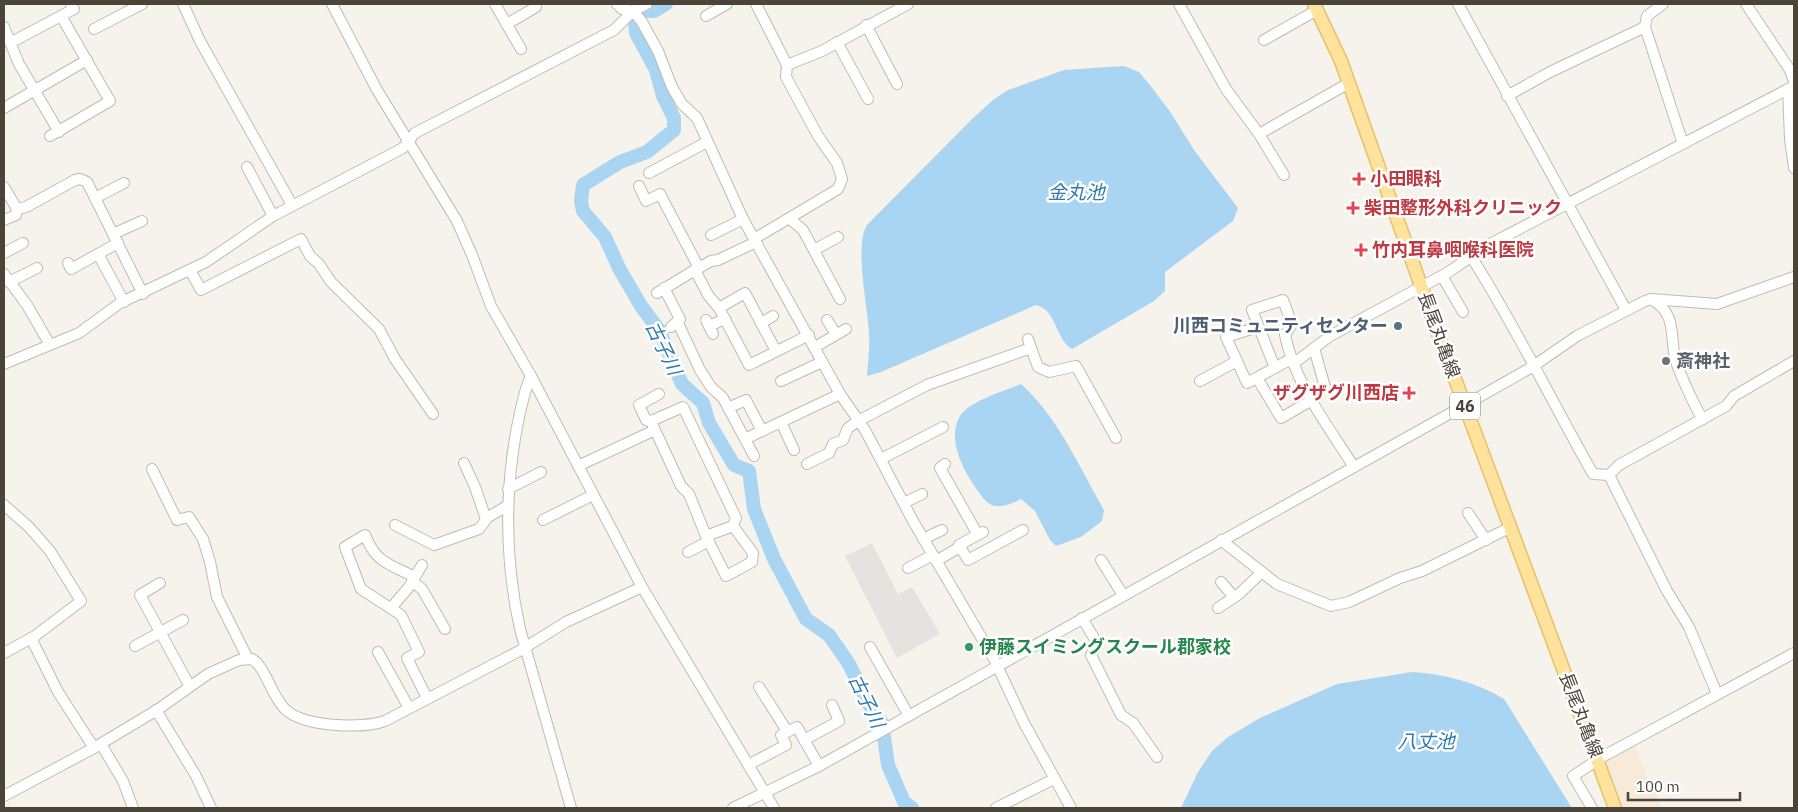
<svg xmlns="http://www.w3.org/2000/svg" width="1798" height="812" font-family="'IBM Plex Sans','Noto Sans JP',sans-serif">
  <rect width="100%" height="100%" fill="#f6f3ec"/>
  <!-- commercial -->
  <polygon fill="#f7ead8" points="1634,742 1647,778 1663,808 1619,808 1602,760"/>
  <!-- parking -->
  <polygon fill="#e5e3e0" points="872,543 898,594 912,587 940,634 897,658 845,556"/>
  <!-- water -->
  <g fill="#a9d4f2">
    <path d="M1124,66L1139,72L1150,85L1171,113L1194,150L1238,208L1233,221L1165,272V291L1154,301L1072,349C1055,339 1057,310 1036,305L881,372L867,376C868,361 870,347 869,333C868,308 854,245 867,225L972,119L993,100L1008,90L1064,70Z"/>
    <path d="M1021,384C1059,418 1079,467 1104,510L1102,521L1081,537L1056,546L1050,540L1035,511L1021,499C1013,503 1004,507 995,506C988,505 982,497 978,491C964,472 946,440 960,416C969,401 1005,391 1021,384Z"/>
    <path d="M1412,672C1445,674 1476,682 1504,699L1572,808H1181L1198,772L1212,751L1228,737L1260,718L1337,684Z"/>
  </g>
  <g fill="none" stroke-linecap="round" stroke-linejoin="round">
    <!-- river -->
    <polyline stroke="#a9d4f2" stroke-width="14" points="666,4 654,11 642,11 635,20 636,33 656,70 663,96 674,118 674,130 647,152 620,162 583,185 581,201 583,211 605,237 619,268 641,306 659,330 682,384 703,403 709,423 734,465 749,471 754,509 774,559 806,619 829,635 849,664 872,710 882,723 888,765 904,802 912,808"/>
    <defs>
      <g id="minor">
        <polyline points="183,4 200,41 292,205"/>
        <polyline points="332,4 377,90 457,221 472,255 491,306 531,376 642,587 774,808"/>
        <polyline points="495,4 521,49"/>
        <polyline points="617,4 622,9 633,11 642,22 658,51 672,87 682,104 697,118 743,219 840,394 865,430 913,521 994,659 1024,723 1071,808"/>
        <polyline points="1179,4 1226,89 1259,134 1284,175"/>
        <polyline points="1458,4 1626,310"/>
        <polyline points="1663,4 1647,16 1645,27 1683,144"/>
        <polyline points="1746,4 1790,70 1794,82"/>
        <polyline points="706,16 727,4"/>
        <polyline points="507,24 536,7"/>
        <polyline points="866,25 897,84"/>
        <polyline points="4,27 19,64 59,132"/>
        <polyline points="94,29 142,4"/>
        <polyline points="1264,40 1317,10"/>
        <polyline points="837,42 868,99"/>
        <polyline points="10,43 74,9 71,4"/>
        <polyline points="787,65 822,51 908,4"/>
        <polyline points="1788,89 1790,139 1794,168"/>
        <polyline points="1507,96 1550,72 1645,27"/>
        <polyline points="4,108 87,60"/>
        <polyline points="1259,134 1349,83"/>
        <polyline points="50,136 110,101 61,16"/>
        <polyline points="247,167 273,216"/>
        <polyline points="649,173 707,142"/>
        <polyline points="639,186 646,201 660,194 699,268"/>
        <polyline points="4,187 17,209 26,207 75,180 80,179 87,182 143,294"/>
        <polyline points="95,198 124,183"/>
        <polyline points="789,218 803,230 840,299"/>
        <polyline points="4,220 16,215 17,209"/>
        <polyline points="113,234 142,221"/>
        <polyline points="711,235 743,219"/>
        <polyline points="754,239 838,189 842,179 837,163 818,136 786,77 787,65 756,4"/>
        <polyline points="756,242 718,260 711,261 695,270 708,295 719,308 749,365 809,335"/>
        <polyline points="814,250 838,237"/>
        <polyline points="4,253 23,243"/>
        <polyline points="98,254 124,302"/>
        <path d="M1472,258C1516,327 1552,402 1593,474L1609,475L1619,465L1726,406L1734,396L1794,361"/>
        <polyline points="68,263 71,269 118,243"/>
        <polyline points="190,270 201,290 301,239 310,256 319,264 331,282 379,329 395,359 433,414"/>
        <polyline points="4,274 27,305 50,345"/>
        <polyline points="1442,276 1463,312"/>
        <polyline points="9,282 37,268"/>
        <polyline points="664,288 680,319 671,327"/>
        <polyline points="657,293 695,270"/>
        <polyline points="1651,299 1717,304 1794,277"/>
        <polyline points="719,308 745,293 776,351"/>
        <polyline points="706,320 713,334"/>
        <polyline points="827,320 836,334"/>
        <polyline points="678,323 700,370 711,387 723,398 754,456"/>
        <polyline points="761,323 773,316"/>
        <polyline points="709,326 725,319"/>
        <polyline points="1258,327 1226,337 1247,383 1291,359"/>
        <polyline points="1028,339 1031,348"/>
        <polyline points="815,347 846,329"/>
        <polyline points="1314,348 1325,387 1320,390"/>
        <polyline points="4,364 79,333 120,303 206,262 273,216 403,148 415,133 614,30 633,11 647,4"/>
        <polyline points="1293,364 1330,336 1447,273 1490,244 1794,86"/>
        <path d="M1275,368L1252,310L1283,300L1292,324L1285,335C1295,384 1328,426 1354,467"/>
        <path d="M531,376C523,393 521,409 517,427C504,496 505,561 520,629L571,808"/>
        <polyline points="1257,378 1281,418 1312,400"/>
        <polyline points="781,381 822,362"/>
        <polyline points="1200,381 1237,361"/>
        <polyline points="728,408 746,400 762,431"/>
        <polyline points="651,421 646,420 639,405 659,394"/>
        <polyline points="781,422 794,450"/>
        <polyline points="745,439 840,394"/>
        <polyline points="881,459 943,427"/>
        <polyline points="464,463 475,487 486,519"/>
        <polyline points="807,464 829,453 833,444 843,440 848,428 858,421 927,385 1031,348 1038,367 1049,372 1076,366 1116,438"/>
        <polyline points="945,464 940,468 978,535"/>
        <polyline points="578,466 655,430 651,421 683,407 736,518 733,526 706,536 689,494 681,486 655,430"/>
        <polyline points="152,469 177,520 189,517 203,539 210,562 217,597 248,659"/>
        <polyline points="1609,475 1667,591 1689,627 1717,694"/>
        <polyline points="508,489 541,472"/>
        <polyline points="904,503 922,494"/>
        <polyline points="4,505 29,527 50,551 81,601 35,636 4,653"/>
        <polyline points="1468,513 1486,540"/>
        <polyline points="543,520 593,495"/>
        <polyline points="395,525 434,545 479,529 488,517 507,506"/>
        <polyline points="983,532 959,545 968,560 1023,530"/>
        <polyline points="706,536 726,576 752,562 753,553 733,526"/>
        <polyline points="923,539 942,530"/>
        <polyline points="1221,540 1277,584 1331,606 1349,602 1400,578 1422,571 1511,527"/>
        <polyline points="688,552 709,541"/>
        <polyline points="1101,560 1123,595"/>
        <polyline points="936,561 960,547"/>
        <polyline points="908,568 933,555"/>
        <path d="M415,577C389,564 376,563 365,535L345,547L361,589L401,615L419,652L407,658L427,698"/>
        <polyline points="412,581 422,589 445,629"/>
        <polyline points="1221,582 1234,597"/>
        <polyline points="160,583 140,595 189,685"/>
        <polyline points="391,608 409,587 422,565"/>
        <polyline points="1218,608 1239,594 1262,572"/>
        <polyline points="1082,618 1097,643 1091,655 1121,715 1133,723 1157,757"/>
        <polyline points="31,638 58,692 94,748"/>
        <polyline points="135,646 183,620"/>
        <polyline points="870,647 909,716"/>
        <polyline points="378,652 409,708"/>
        <polyline points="759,687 787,731"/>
        <polyline points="156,710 196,776 211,808"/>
        <polyline points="804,740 839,721 832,705"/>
        <polyline points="101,744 123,781 133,808"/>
        <polyline points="748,765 786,745 781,735 797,727 819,766"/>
        <path d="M4,796L92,749L157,710L208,674L239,660L252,659L257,663C269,677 272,696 285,709C303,727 362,729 385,721L521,650L566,622L642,587"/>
        <path d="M733,808L819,766L1465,405L1532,367L1577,336L1645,301L1651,299C1677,313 1670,336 1675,358C1678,370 1696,410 1703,419"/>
        <polyline points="996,808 1054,779"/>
        <polyline points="1592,808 1573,776 1602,757 1794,653"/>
      </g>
      <polyline id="major" points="1314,4 1341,61 1436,328 1615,808"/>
    </defs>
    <!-- minor casing -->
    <use href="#minor" stroke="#c2bbae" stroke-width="12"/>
    <!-- major casing -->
    <use href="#major" stroke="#e6c16a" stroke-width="15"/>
    <!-- minor -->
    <use href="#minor" stroke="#fff" stroke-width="10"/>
    <!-- major -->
    <use href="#major" stroke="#ffe39c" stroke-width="12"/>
  </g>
  <!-- markers -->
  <g fill="#e0444e" stroke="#fff" stroke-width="2">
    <path d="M1356.5 171.5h5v5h5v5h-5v5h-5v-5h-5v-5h5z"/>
    <path d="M1350.5 200.5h5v5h5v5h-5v5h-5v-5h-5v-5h5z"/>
    <path d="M1358.5 242.5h5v5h5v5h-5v5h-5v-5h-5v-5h5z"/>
    <path d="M1406.5 385.5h5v5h5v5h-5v5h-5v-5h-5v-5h5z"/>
  </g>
  <circle fill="#5c6f8a" stroke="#fff" stroke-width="2" cx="1398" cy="326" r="5"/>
  <circle fill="#6b7280" stroke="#fff" stroke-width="2" cx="1666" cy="361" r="5"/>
  <circle fill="#2e9e5b" stroke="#fff" stroke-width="2" cx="969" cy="647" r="5"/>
  <g text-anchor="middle" stroke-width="5" stroke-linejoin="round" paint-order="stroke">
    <!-- shield labels -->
    <rect fill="#fff" stroke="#817c74" stroke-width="1" x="1450" y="392.5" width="30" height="27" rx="4"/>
    <g font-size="16" font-weight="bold" fill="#4b4439">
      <text x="1465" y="412">46</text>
    </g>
    <!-- health labels -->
    <g font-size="18" font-weight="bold" fill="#be3a42" stroke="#fff" text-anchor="start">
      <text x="1370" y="185">小田眼科</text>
      <text x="1364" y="214">柴田整形外科クリニック</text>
      <text x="1372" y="256">竹内耳鼻咽喉科医院</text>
      <text x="1399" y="399" text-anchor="end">ザグザグ川西店</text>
    </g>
    <!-- service labels -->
    <g font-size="18" font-weight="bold" fill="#4e5e75" stroke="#fff" text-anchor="end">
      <text x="1388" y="332">川西コミュニティセンター</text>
    </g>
    <!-- street labels -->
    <g font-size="18" fill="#4b4439" stroke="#fff">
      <text transform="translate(1439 335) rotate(70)" y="6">長尾丸亀線</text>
      <text transform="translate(1581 715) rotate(69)" y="6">長尾丸亀線</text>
    </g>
    <!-- worship labels -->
    <g font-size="18" font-weight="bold" fill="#5b616d" stroke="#fff" text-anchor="start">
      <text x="1676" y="367">斎神社</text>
    </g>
    <!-- leisure labels -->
    <g font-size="18" font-weight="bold" fill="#27864d" stroke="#fff" text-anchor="start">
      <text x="979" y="653">伊藤スイミングスクール郡家校</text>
    </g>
    <!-- water labels -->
    <g font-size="19" font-style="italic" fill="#2e7ab2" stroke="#fff">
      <text x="1076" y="199">金丸池</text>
      <text transform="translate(664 348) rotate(64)" y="7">古子川</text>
      <text transform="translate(867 701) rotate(64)" y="7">古子川</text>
      <text x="1426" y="748">八丈池</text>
    </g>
  </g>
  <!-- border -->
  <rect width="1798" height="812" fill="none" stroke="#4b4439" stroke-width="10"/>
  <!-- scale -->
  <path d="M1628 792v8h112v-8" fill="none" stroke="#4b4439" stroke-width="2.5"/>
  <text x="1636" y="792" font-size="15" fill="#4b4439" stroke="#ffffff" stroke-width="4" paint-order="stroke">100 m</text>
</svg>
